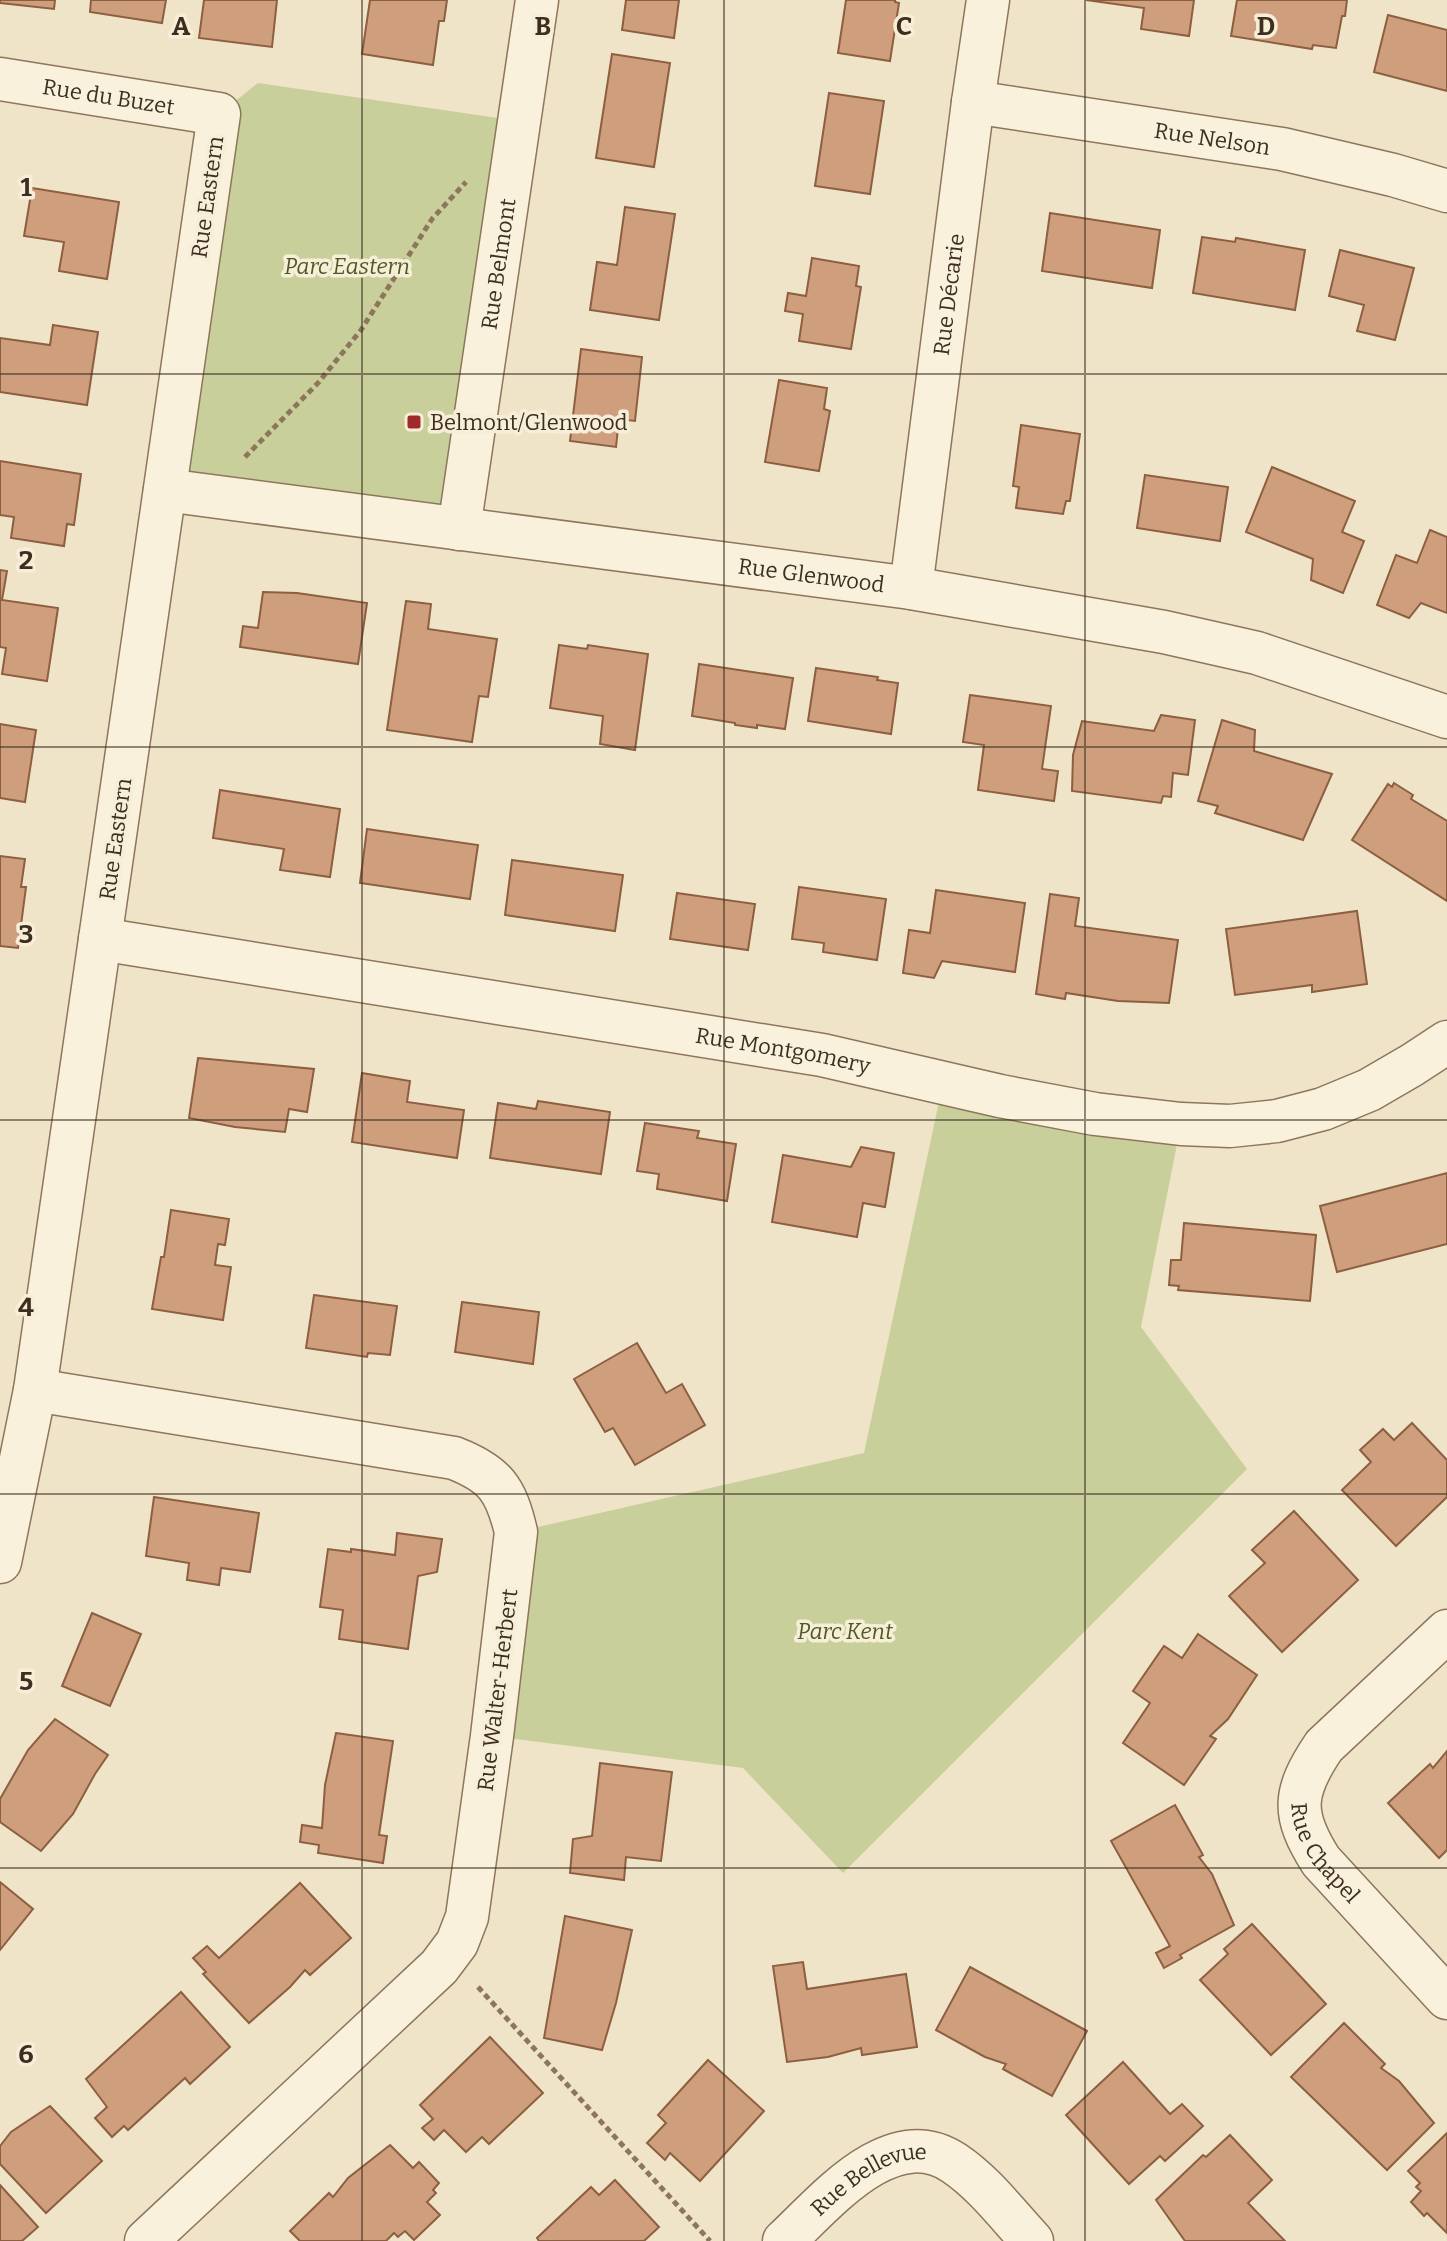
<svg xmlns="http://www.w3.org/2000/svg" width="1447" height="2241" font-family="Bitter,serif">
  <rect width="100%" height="100%" fill="#f0e4c8"/>
  <!-- green -->
  <g fill="#c9cf9b">
    <polygon points="258,83 519,121 459,529 165,490 219,114"/>
    <polygon points="943,1083 1181,1124 1141,1327 1247,1469 843,1873 743,1768 492,1736 516,1532 864,1453"/>
  </g>
  <!-- building -->
  <g fill="#cf9f7d" stroke="#8d5f41" stroke-width="2">
    <polygon points="0,0 55,0 54,9 0,3"/>
    <polygon points="91,0 166,0 162,23 90,12"/>
    <polygon points="204,0 277,0 272,47 199,38"/>
    <polygon points="370,0 447,0 444,21 439,21 433,65 362,54"/>
    <polygon points="626,0 679,0 674,38 622,30"/>
    <polygon points="846,0 895,0 895,2 899,3 890,61 838,53"/>
    <polygon points="1086,0 1194,0 1189,36 1141,29 1144,8"/>
    <polygon points="1237,0 1347,0 1345,16 1342,16 1336,48 1313,45 1312,49 1231,36"/>
    <polygon points="1388,15 1447,30 1447,91 1374,72"/>
    <polygon points="612,54 670,63 654,167 596,158"/>
    <polygon points="829,93 884,101 870,194 815,186"/>
    <polygon points="32,188 119,202 107,279 59,271 64,242 24,236"/>
    <polygon points="625,207 675,214 659,320 590,310 597,262 617,265"/>
    <polygon points="1050,213 1160,230 1152,288 1042,271"/>
    <polygon points="1202,237 1235,242 1236,238 1305,250 1295,310 1193,293"/>
    <polygon points="1340,250 1414,268 1395,340 1357,331 1364,305 1329,296"/>
    <polygon points="812,258 859,266 856,286 861,287 851,349 799,341 803,314 785,311 788,293 806,296"/>
    <polygon points="53,325 98,332 87,405 0,392 0,338 50,345"/>
    <polygon points="581,349 642,357 635,421 619,419 616,447 570,441"/>
    <polygon points="779,380 827,388 824,409 830,411 819,471 765,462"/>
    <polygon points="1021,425 1080,434 1070,501 1066,501 1063,514 1016,508 1019,487 1013,486"/>
    <polygon points="0,461 81,474 74,525 67,524 64,546 11,538 14,517 0,515"/>
    <polygon points="1272,467 1355,501 1342,532 1364,541 1343,593 1311,580 1313,559 1246,532"/>
    <polygon points="1145,475 1228,487 1220,541 1137,528"/>
    <polygon points="1430,530 1447,537 1447,613 1421,603 1409,618 1377,605 1396,555 1417,563"/>
    <polygon points="0,570 7,571 2,600 58,608 47,681 2,674 6,648 0,647"/>
    <polygon points="263,592 297,593 367,603 358,664 240,647 243,626 258,628"/>
    <polygon points="406,601 431,604 428,629 497,639 488,697 479,696 472,742 387,730"/>
    <polygon points="559,645 587,649 588,645 648,654 635,750 600,744 603,716 550,708"/>
    <polygon points="699,664 793,678 785,729 757,725 757,728 735,725 735,723 692,716"/>
    <polygon points="816,668 878,677 877,680 898,683 891,734 808,721"/>
    <polygon points="970,695 1051,706 1042,769 1058,771 1054,801 978,790 984,745 963,742"/>
    <polygon points="1161,715 1195,720 1188,775 1173,773 1171,797 1163,796 1161,803 1072,791 1073,755 1082,721 1154,731"/>
    <polygon points="1222,720 1255,730 1254,751 1332,774 1303,840 1215,813 1218,806 1198,801"/>
    <polygon points="0,724 36,730 25,802 0,798"/>
    <polygon points="1394,783 1413,795 1411,799 1447,821 1447,901 1352,840 1388,784 1392,787"/>
    <polygon points="220,790 340,809 330,877 280,870 284,849 213,838"/>
    <polygon points="367,829 478,845 470,899 360,883"/>
    <polygon points="0,856 25,859 21,887 26,887 18,948 0,946"/>
    <polygon points="512,860 623,875 615,931 505,915"/>
    <polygon points="799,887 886,899 877,960 823,952 824,943 792,939"/>
    <polygon points="936,890 1025,903 1015,972 942,961 934,978 903,973 909,930 930,933"/>
    <polygon points="677,893 755,904 748,950 670,939"/>
    <polygon points="1050,894 1079,898 1075,926 1178,940 1169,1003 1118,1001 1066,993 1065,999 1036,994"/>
    <polygon points="1357,911 1367,984 1312,992 1312,985 1235,995 1226,929"/>
    <polygon points="198,1058 314,1069 307,1112 289,1109 285,1132 235,1127 189,1118"/>
    <polygon points="362,1073 410,1081 407,1102 464,1110 457,1158 352,1142"/>
    <polygon points="538,1101 610,1112 601,1174 490,1158 498,1103 536,1109"/>
    <polygon points="645,1123 699,1131 697,1138 736,1144 727,1201 657,1189 659,1174 637,1171"/>
    <polygon points="861,1147 894,1153 885,1207 863,1203 857,1237 772,1222 783,1155 851,1167"/>
    <polygon points="1447,1173 1447,1244 1337,1272 1320,1206"/>
    <polygon points="171,1210 229,1219 225,1245 218,1244 215,1265 231,1267 223,1320 152,1309 161,1257 164,1257"/>
    <polygon points="1184,1223 1316,1235 1310,1301 1178,1290 1179,1286 1169,1285 1171,1260 1181,1260"/>
    <polygon points="314,1295 397,1306 390,1355 368,1353 367,1357 306,1348"/>
    <polygon points="462,1302 539,1312 533,1364 455,1352"/>
    <polygon points="637,1343 666,1393 682,1384 705,1425 635,1465 613,1428 605,1432 574,1379"/>
    <polygon points="1412,1423 1447,1460 1447,1497 1396,1546 1342,1490 1371,1462 1360,1450 1383,1429 1394,1440"/>
    <polygon points="154,1497 259,1513 250,1572 221,1568 219,1585 187,1580 189,1563 146,1556"/>
    <polygon points="1294,1511 1358,1580 1282,1652 1229,1596 1265,1563 1252,1550"/>
    <polygon points="397,1533 442,1539 437,1572 418,1576 408,1649 339,1639 343,1610 320,1607 328,1549 351,1552 351,1549 395,1555"/>
    <polygon points="92,1613 141,1634 110,1706 62,1686"/>
    <polygon points="1198,1634 1257,1675 1228,1719 1210,1736 1216,1739 1184,1785 1123,1743 1150,1703 1133,1691 1164,1646 1182,1658"/>
    <polygon points="55,1719 108,1755 95,1774 73,1814 41,1851 0,1822 0,1799 28,1750"/>
    <polygon points="336,1733 393,1741 379,1835 387,1836 383,1863 318,1853 319,1845 300,1842 302,1825 322,1828 325,1785"/>
    <polygon points="1447,1751 1447,1850 1439,1858 1388,1803 1430,1764 1433,1768"/>
    <polygon points="600,1763 672,1772 661,1861 626,1857 624,1880 570,1873 573,1839 592,1836"/>
    <polygon points="1175,1805 1203,1855 1199,1857 1212,1874 1234,1925 1180,1955 1182,1958 1164,1968 1156,1953 1170,1946 1111,1841"/>
    <polygon points="0,1882 33,1909 0,1950"/>
    <polygon points="300,1883 351,1938 310,1975 305,1970 290,1987 249,2023 203,1974 206,1972 193,1958 207,1946 219,1958"/>
    <polygon points="565,1916 632,1930 616,2003 602,2050 544,2038"/>
    <polygon points="1252,1924 1326,2004 1271,2055 1200,1980 1228,1954 1224,1949"/>
    <polygon points="803,1962 807,1989 906,1974 917,2047 862,2055 861,2048 828,2057 787,2062 773,1966"/>
    <polygon points="970,1967 1087,2031 1052,2096 1003,2069 1006,2064 985,2057 936,2030"/>
    <polygon points="181,1992 230,2047 190,2084 185,2078 128,2130 124,2126 112,2137 95,2118 107,2107 86,2079"/>
    <polygon points="1344,2023 1385,2064 1381,2068 1399,2081 1434,2123 1387,2170 1291,2077"/>
    <polygon points="490,2037 543,2093 489,2144 482,2137 466,2152 444,2130 434,2140 422,2128 433,2119 420,2105"/>
    <polygon points="708,2060 764,2111 700,2181 670,2153 665,2160 647,2143 666,2123 658,2115"/>
    <polygon points="1123,2062 1170,2114 1182,2104 1203,2126 1165,2161 1160,2156 1129,2184 1066,2115"/>
    <polygon points="50,2106 102,2161 46,2213 0,2164 0,2146 11,2132"/>
    <polygon points="1447,2133 1447,2233 1427,2213 1424,2216 1411,2202 1421,2191 1416,2187 1420,2183 1408,2171"/>
    <polygon points="1230,2135 1272,2180 1248,2203 1285,2241 1185,2241 1156,2200 1203,2155 1206,2157"/>
    <polygon points="390,2145 413,2168 419,2162 439,2183 433,2190 436,2193 427,2202 440,2215 414,2240 405,2231 398,2237 394,2233 386,2241 300,2241 290,2231 329,2193 333,2197 348,2178"/>
    <polygon points="615,2180 659,2227 644,2241 539,2241 537,2238 591,2187 599,2195"/>
    <polygon points="0,2185 38,2227 22,2241 0,2241"/>
  </g>
  <g fill="none" stroke-linecap="round" stroke-linejoin="round">
    <defs>
      <g id="street">
        <path id="s1" d="M0,79L219,114L35,1390L0,1562"/>
        <path id="s2" d="M973,102L1282,149L1393,175L1447,191"/>
        <path id="s3" d="M165,490L911,588L1164,632L1257,653L1447,717"/>
        <path id="s4" d="M459,529L537,0"/>
        <path id="s5" d="M911,588L973,102L988,0"/>
        <path id="s6" d="M100,939L822,1055L1000,1096L1095,1114L1181,1124L1230,1126L1277,1121L1323,1109L1369,1090L1412,1065L1447,1042"/>
        <path d="M35,1390L454,1458C495,1474 506,1489 516,1532L492,1736L467,1917L457,1943L439,1967L146,2241"/>
        <path id="s7" d="M1447,1631L1324,1746C1293,1792 1291,1814 1321,1861L1447,1998"/>
        <path id="s8" d="M784,2241C825,2203 891,2121 954,2163C984,2183 1007,2214 1032,2241"/>
      </g>
    </defs>
    <!-- street casing -->
    <use href="#street" stroke="#8d765c" stroke-width="45"/>
    <!-- path -->
    <g stroke="#8d765c" stroke-width="5" stroke-dasharray="6 4" stroke-linecap="butt">
      <polyline points="245,457 318,383 361,330 432,219 466,182"/>
      <polyline points="478,1987 710,2241"/>
    </g>
    <!-- street -->
    <use href="#street" stroke="#faf1dc" stroke-width="42"/>
  </g>
  <!-- grid -->
  <path fill="none" stroke="#3d2e20" stroke-width="2" stroke-opacity="0.55" d="M362,0V2241M724,0V2241M1085,0V2241M0,374H1447M0,747H1447M0,1120H1447M0,1494H1447M0,1868H1447"/>
  <!-- markers -->
  <rect fill="#9e2a2b" stroke="#f7eed8" stroke-width="3" x="406" y="414" width="16" height="16" rx="4"/>
  <g text-anchor="middle" stroke-width="7" stroke-linejoin="round" paint-order="stroke">
    <!-- street labels -->
    <g font-size="22" fill="#3d2e20" stroke="#f7eed8">
      <text dy="8" stroke="none"><textPath href="#s1" startOffset="110">Rue du Buzet</textPath></text>
      <text dy="8" stroke="none"><textPath href="#s2" startOffset="242">Rue Nelson</textPath></text>
      <text transform="translate(207 197) rotate(-82)" y="8">Rue Eastern</text>
      <text dy="8" stroke="none"><textPath href="#s4" startOffset="268">Rue Belmont</textPath></text>
      <text dy="8" stroke="none"><textPath href="#s5" startOffset="296">Rue Décarie</textPath></text>
      <text dy="8" stroke="none"><textPath href="#s3" startOffset="652">Rue Glenwood</textPath></text>
      <text transform="translate(115 839) rotate(-82)" y="8">Rue Eastern</text>
      <text dy="8" stroke="none"><textPath href="#s6" startOffset="692">Rue Montgomery</textPath></text>
      <text transform="translate(497 1690) rotate(-83)" y="8">Rue Walter-Herbert</text>
      <text dy="8" stroke="none"><textPath href="#s7" startOffset="288">Rue Chapel</textPath></text>
      <text dy="8" stroke="none"><textPath href="#s8" startOffset="108">Rue Bellevue</textPath></text>
    </g>
    <!-- park labels -->
    <g font-size="22" font-style="italic" fill="#4d5a26" stroke="#f7eed8">
      <text x="347" y="274">Parc Eastern</text>
      <text x="845" y="1639">Parc Kent</text>
    </g>
    <!-- poi labels -->
    <g font-size="22" fill="#3d2e20" stroke="#f7eed8" text-anchor="start">
      <text x="430" y="430">Belmont/Glenwood</text>
    </g>
  </g>
  <g font-size="26" text-anchor="middle" font-weight="bold" fill="#3d2e20" stroke="#f7eed8" stroke-width="7" stroke-linejoin="round" paint-order="stroke">
    <text x="181" y="35">A</text>
    <text x="543" y="35">B</text>
    <text x="904" y="35">C</text>
    <text x="1266" y="35">D</text>
    <text x="26" y="196">1</text>
    <text x="26" y="569">2</text>
    <text x="26" y="943">3</text>
    <text x="26" y="1316">4</text>
    <text x="26" y="1690">5</text>
    <text x="26" y="2063">6</text>
  </g>
</svg>
